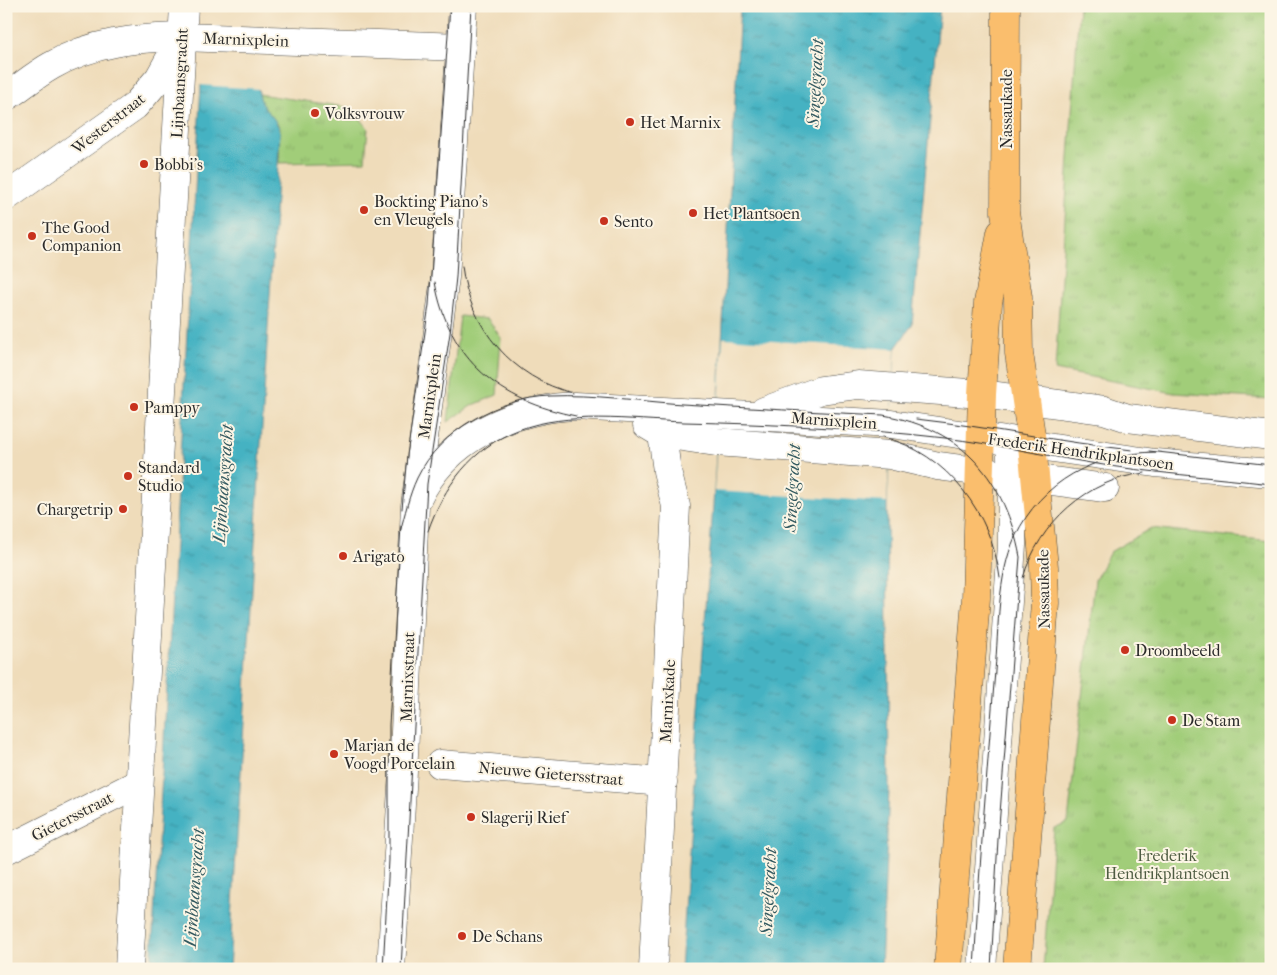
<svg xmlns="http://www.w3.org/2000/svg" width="1277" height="975" font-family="'IM FELL French Canon',serif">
  <defs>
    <pattern id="park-tufts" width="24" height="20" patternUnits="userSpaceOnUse" patternTransform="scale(1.25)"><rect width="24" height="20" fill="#a1cd79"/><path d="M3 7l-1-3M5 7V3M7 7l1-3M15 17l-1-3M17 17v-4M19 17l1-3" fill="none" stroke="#8bb069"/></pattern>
    <pattern id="water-ripples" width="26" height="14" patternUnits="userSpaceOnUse" patternTransform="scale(1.25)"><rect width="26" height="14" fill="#45b2c2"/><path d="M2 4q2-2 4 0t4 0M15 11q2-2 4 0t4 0" fill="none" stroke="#3a919e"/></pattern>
  </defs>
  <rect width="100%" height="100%" fill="#fcf5e5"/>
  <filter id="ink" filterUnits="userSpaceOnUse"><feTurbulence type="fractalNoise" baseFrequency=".02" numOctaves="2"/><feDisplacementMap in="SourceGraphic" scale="10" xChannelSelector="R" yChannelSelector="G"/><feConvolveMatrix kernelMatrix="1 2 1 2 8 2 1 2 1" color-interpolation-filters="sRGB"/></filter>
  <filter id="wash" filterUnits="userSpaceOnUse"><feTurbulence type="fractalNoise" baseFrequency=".0096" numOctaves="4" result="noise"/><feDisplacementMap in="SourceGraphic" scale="20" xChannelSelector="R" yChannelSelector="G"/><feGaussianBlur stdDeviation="1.12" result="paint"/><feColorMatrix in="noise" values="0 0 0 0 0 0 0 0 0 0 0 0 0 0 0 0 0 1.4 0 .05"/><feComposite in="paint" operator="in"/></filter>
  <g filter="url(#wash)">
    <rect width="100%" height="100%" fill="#efdcba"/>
    <!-- green -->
    <polygon fill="#a1cd79" stroke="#667c52" points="460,316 488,319 501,338 497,395 471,406 448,422"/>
    <!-- park -->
    <g fill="url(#park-tufts)" stroke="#667c52">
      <polygon points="1079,6 1271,6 1271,399 1174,393 1055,370"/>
      <polygon points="252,93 352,108 368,128 365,161 279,163 280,127"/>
      <polygon points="1151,528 1271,541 1271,969 1043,969 1054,828 1068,822 1095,580 1110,552"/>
    </g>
    <!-- water -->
    <g fill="url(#water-ripples)" stroke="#386e76">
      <polygon points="740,6 940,6 912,325 895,349 887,502 889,790 881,969 681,969 714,491"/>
      <path d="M201,84L258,87C261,114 273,110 280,131L229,969H151Z"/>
    </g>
    <!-- pier -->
    <g fill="#efdcba">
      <polygon points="204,6 264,6 260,89 200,85"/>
      <polygon points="723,338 895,349 887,502 714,491"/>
    </g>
  </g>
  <g filter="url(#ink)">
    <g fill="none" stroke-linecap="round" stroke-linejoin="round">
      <defs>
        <g id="minor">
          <path d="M6,97C21,87 35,75 51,66C91,42 137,38 182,37L461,47"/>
          <polyline points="6,197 135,106 159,78 179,42"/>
          <polyline points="764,411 821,390 858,385 982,394 1104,410 1128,418 1271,436"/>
          <polyline points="647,425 662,434 716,442 890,455 938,466 1105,488"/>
          <path d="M417,500C445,439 511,409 575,406L891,424L1155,463L1271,473"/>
          <polyline points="440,764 663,782"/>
          <polyline points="6,850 139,783"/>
          <polyline points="129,969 184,6"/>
          <polyline points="391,969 404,755 415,506 445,277 463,6"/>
          <polyline points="653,969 676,506 667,471 662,434"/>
          <polyline points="982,969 1012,545 1012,475 1010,440"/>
        </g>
        <g id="major">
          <polyline points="1006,6 1005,212 1018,297 1019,353 1031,435 1044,567 1045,603 1017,969"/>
          <polyline points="948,969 976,598 982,394 986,333 988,303 1001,233"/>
        </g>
      </defs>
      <!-- minor casing -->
      <use href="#minor" stroke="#484640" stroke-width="29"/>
      <!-- major casing -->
      <use href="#major" stroke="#484640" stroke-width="29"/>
      <!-- minor -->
      <use href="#minor" stroke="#fff" stroke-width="28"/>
      <!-- major -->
      <use href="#major" stroke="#fabe6d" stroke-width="28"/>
      <!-- tram -->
      <g stroke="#2b2b2b" stroke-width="1">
        <path d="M462,266C469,327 513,379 573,393"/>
        <path d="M435,282C449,361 500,401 576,416"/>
        <path d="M916,419C989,427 1060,442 1132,450"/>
        <path d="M883,437C948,453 992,515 1000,578"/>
        <polyline points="1149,451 1271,465"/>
        <polyline points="402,509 407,455 429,305 450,6"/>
        <path d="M428,531C443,487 473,447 518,430C568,411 630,420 684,422C770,424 858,428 945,438C994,444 1043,455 1091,463C1150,473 1211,477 1271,484"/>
        <path d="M400,532C405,514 409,495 417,478C440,430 498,398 550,396C593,394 639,401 682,404C749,408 816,412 883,415C964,429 1005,480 1020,557L998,839L991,969"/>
        <path d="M1023,578C1039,523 1087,479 1145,473"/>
        <polyline points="383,969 389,860 389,725 401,526"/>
        <polyline points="401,969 427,484 450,333 456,277 471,6"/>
        <path d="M974,969C979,869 987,770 995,671C999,627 997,577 1015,537C1041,481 1096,453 1156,452"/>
      </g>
    </g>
  </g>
  <!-- markers -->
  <g fill="#c8321e" stroke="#fcf5e5" stroke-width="2">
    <circle cx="315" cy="113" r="5"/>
    <circle cx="630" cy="122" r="5"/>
    <circle cx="144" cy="164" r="5"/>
    <circle cx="364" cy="210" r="5"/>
    <circle cx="693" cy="213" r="5"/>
    <circle cx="604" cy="221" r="5"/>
    <circle cx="32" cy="236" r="5"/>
    <circle cx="134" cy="407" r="5"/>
    <circle cx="128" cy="476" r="5"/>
    <circle cx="123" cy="509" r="5"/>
    <circle cx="343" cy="556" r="5"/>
    <circle cx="1125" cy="650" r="5"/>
    <circle cx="1172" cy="720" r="5"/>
    <circle cx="334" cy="754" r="5"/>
    <circle cx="471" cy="817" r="5"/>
    <circle cx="462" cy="936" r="5"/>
  </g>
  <g text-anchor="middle" stroke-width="4" stroke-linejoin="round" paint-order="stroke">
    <!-- street labels -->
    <g font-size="16" fill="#2b2b2b" stroke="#fcf5e5">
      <text transform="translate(246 39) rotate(2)" y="6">Marnixplein</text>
      <text transform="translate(179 83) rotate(-87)" y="6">Lijnbaansgracht</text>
      <text transform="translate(1006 109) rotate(-90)" y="6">Nassaukade</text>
      <text transform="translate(108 123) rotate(-38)" y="6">Westerstraat</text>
      <text transform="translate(429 396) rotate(-82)" y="6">Marnixplein</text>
      <text transform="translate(834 420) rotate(4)" y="6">Marnixplein</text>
      <text transform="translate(1081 451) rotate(8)" y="6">Frederik Hendrikplantsoen</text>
      <text transform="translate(1043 589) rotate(-91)" y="6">Nassaukade</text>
      <text transform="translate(407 677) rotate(-88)" y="6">Marnixstraat</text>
      <text transform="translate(667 701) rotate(-87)" y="6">Marnixkade</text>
      <text transform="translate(551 773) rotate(5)" y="6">Nieuwe Gietersstraat</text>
      <text transform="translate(72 816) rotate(-27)" y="6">Gietersstraat</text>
    </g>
    <!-- poi labels -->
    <g font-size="16" fill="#2b2b2b" stroke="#fcf5e5" text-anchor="start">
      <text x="325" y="119">Volksvrouw</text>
      <text x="640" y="128">Het Marnix</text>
      <text x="154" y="170">Bobbi's</text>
      <text x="374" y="207">Bockting Piano's<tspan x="374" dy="18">en Vleugels</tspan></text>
      <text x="703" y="219">Het Plantsoen</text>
      <text x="614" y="227">Sento</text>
      <text x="42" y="233">The Good<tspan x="42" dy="18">Companion</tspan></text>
      <text x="144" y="413">Pamppy</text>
      <text x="138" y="473">Standard<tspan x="138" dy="18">Studio</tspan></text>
      <text x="113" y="515" text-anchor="end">Chargetrip</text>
      <text x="353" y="562">Arigato</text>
      <text x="1135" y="656">Droombeeld</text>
      <text x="1182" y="726">De Stam</text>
      <text x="344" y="751">Marjan de<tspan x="344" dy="18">Voogd Porcelain</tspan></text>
      <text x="481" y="823">Slagerij Rief</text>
      <text x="472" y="942">De Schans</text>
    </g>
    <!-- park labels -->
    <g font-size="16" fill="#4e5c42" stroke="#fcf5e5">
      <text x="1167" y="861">Frederik<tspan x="1167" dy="18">Hendrikplantsoen</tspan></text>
    </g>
    <!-- water labels -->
    <g font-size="18" font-style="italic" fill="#345a60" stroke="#fcf5e5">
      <text transform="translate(815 83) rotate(-87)" y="6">Singelgracht</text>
      <text transform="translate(223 484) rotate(-86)" y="6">Lijnbaansgracht</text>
      <text transform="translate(792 488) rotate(-87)" y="6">Singelgracht</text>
      <text transform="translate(194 888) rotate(-86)" y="6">Lijnbaansgracht</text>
      <text transform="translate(768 892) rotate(-87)" y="6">Singelgracht</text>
    </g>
  </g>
  <!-- margin -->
  <rect width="1277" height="975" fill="none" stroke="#fcf5e5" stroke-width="25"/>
</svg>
